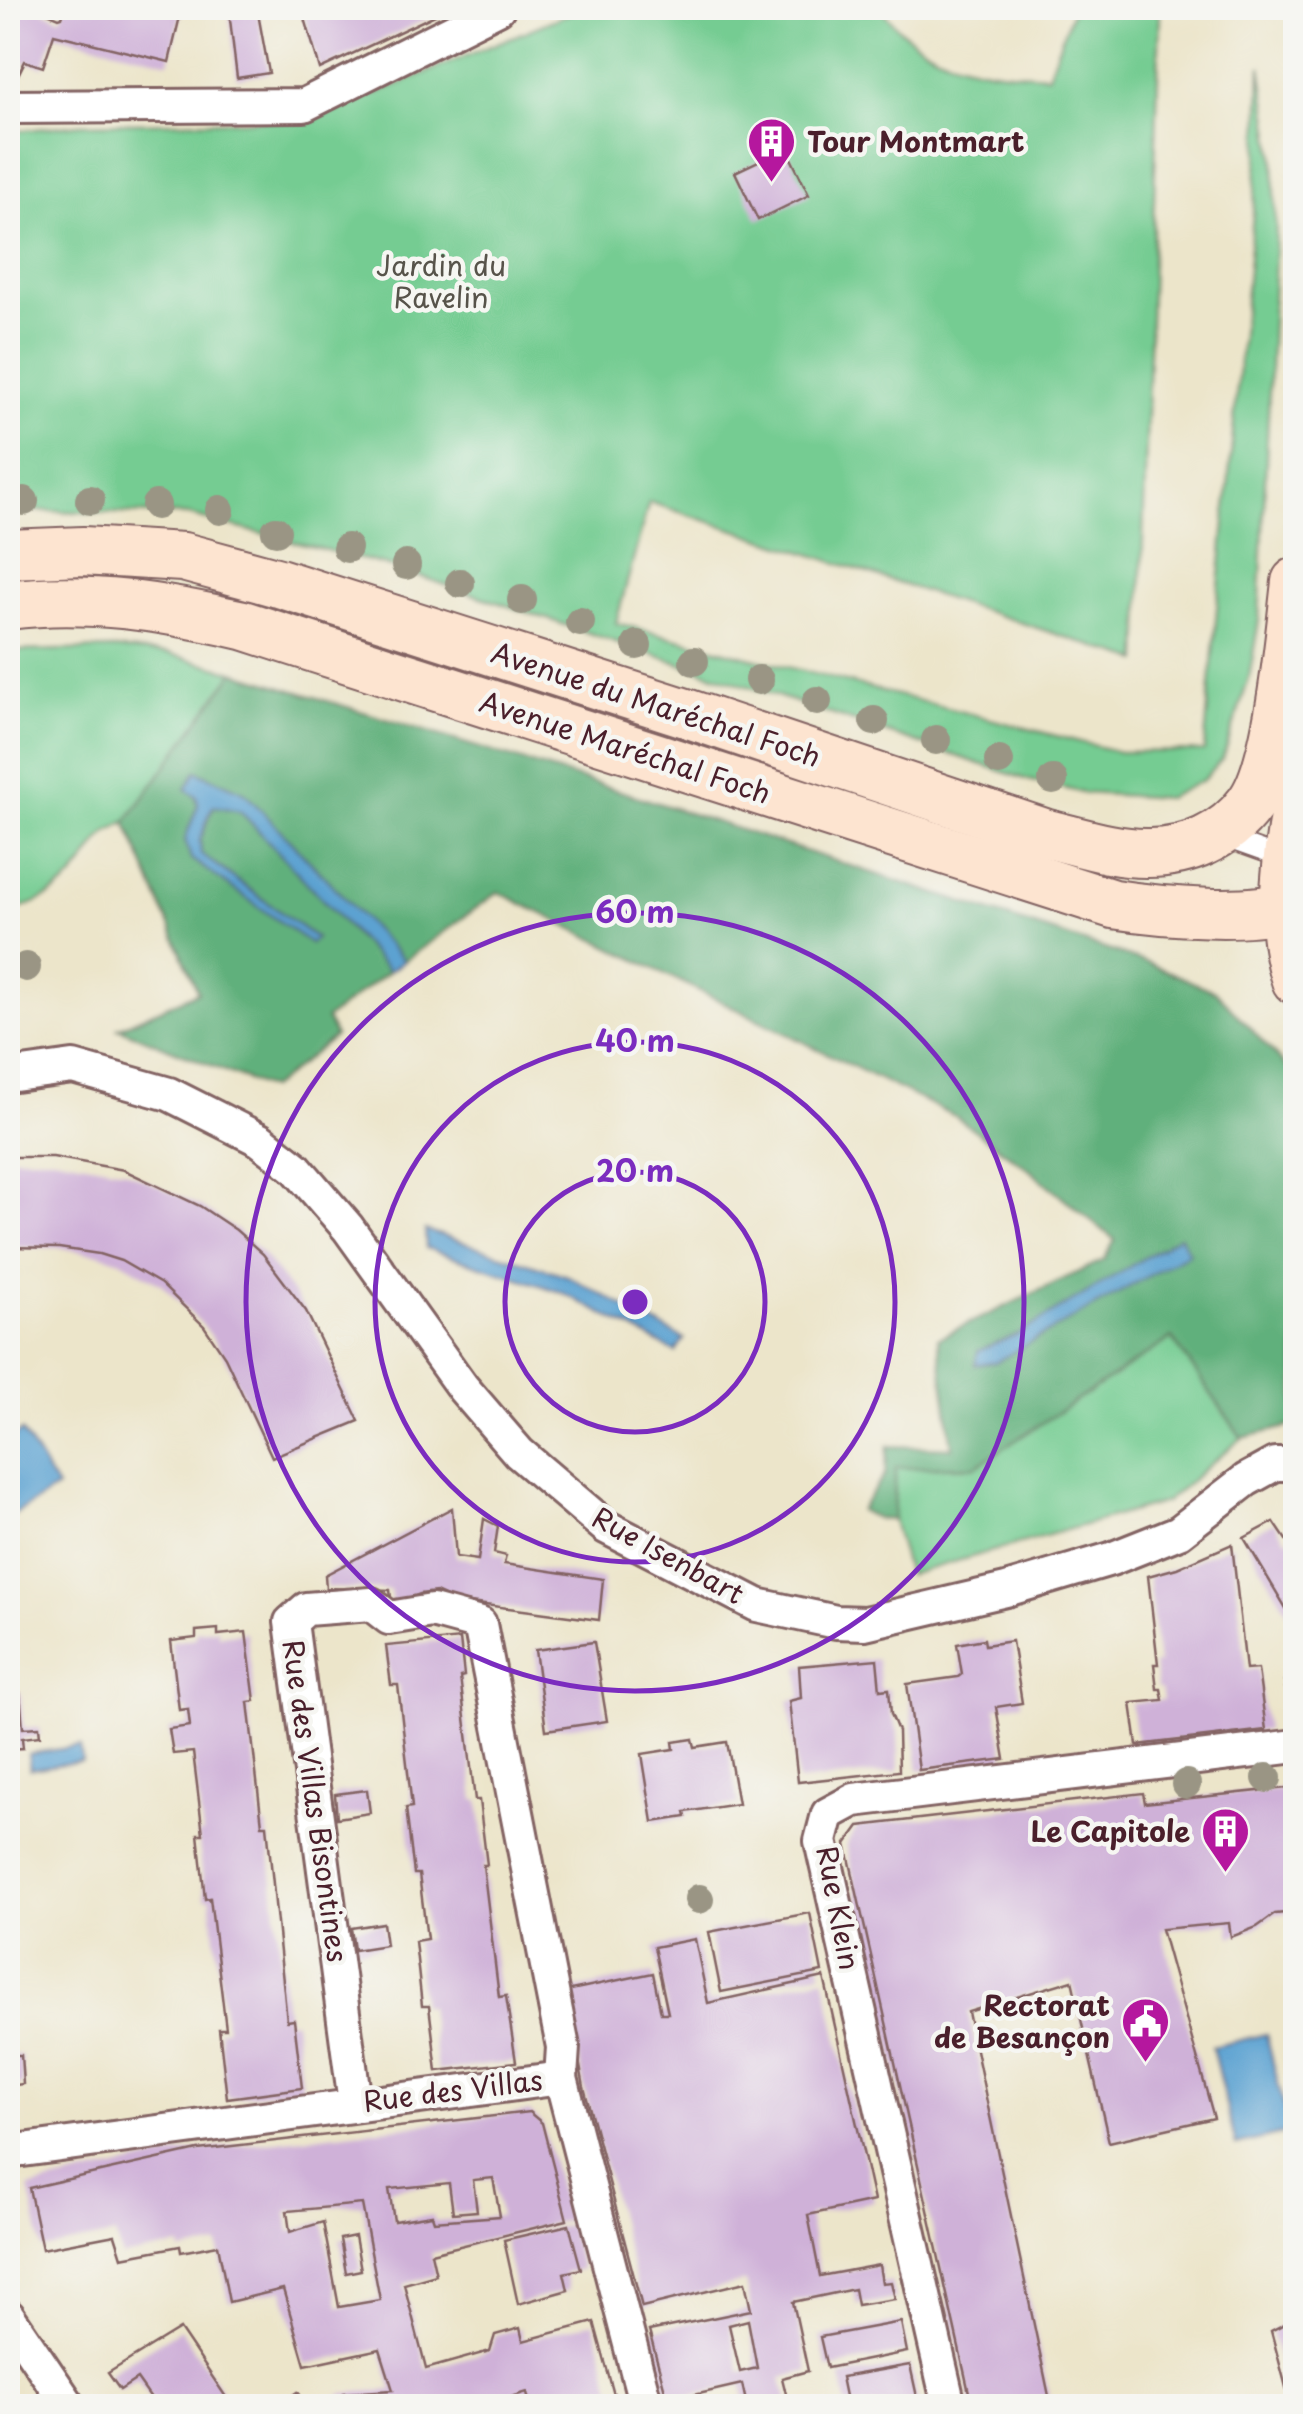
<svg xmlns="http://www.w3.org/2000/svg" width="1303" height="2414" font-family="'Playpen Sans',sans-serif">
  <rect width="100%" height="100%" fill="#f6f6f2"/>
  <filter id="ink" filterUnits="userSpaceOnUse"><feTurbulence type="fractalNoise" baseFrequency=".01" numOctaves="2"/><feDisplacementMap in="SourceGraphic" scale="20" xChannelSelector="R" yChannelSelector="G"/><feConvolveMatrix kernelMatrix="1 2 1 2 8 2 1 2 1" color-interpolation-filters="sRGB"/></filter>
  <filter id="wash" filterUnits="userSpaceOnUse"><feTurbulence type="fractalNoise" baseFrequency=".0048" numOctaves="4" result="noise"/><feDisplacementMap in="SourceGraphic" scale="40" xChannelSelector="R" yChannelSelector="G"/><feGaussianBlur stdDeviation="2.25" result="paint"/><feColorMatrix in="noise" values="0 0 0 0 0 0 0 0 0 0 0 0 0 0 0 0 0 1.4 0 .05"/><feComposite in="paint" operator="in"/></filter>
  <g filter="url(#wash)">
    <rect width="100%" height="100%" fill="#ece5ca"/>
    <!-- green -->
    <g fill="#75cc92" stroke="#60765e" stroke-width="2.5">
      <path d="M582,8H881C923,66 982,71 1048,75L1073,8H1154L1160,16L1139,661L649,502L616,623L1119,752L1204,751L1259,148L1261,66L1274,155L1276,234L1259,620L1249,678L1223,758L1203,780L1167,798L1084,793L1028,780L389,566L188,515L8,510V132L79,124L314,119Z"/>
      <path d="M113,649L170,654L234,672L126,822C95,834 93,857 71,879C53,897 31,905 8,913V651Z"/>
      <polygon points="1172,1338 1242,1438 1165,1502 908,1575 893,1520 895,1468 976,1466"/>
    </g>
    <!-- forest -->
    <polygon fill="#60b07c" stroke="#556854" stroke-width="2.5" points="234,672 652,801 1148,963 1216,992 1295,1076 1295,1425 1242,1438 1172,1338 976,1466 896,1468 893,1520 877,1519 860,1510 885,1475 888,1446 952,1448 938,1338 1104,1260 1115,1240 1026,1167 956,1117 498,892 404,961 244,792 196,796 198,805 185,839 191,859 316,938 201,854 200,840 214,805 240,811 389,971 326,1019 335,1036 270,1089 118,1028 198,992 126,822"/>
    <!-- water -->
    <g fill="#5ba2d1" stroke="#52607e" stroke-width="2.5">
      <polygon points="196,771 244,792 404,961 389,971 240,811 213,806 200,840 201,854 316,938 310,943 191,859 185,839 198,805 196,796 186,789"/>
      <polygon points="425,1230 568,1276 684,1339 676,1352 561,1292 426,1248"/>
      <polygon points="1180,1236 1189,1253 996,1362 975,1365 978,1351 1017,1335"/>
      <polygon points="22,1431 57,1488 8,1518 8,1440"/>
      <polygon points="80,1746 82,1761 30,1769 28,1754"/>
      <polygon points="1266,2034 1290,2132 1236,2145 1212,2047"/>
    </g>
    <g id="blocks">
      <!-- building -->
      <g fill="#cfb1d8" fill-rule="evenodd">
        <polygon points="8,8 36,8 59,18 62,17 65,8 182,8 169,62 54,34 43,67 25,61 18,75 8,73"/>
        <polygon points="242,8 257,8 269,73 237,78 229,11"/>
        <polygon points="302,8 450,8 320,69"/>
        <polygon points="786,148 809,195 758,220 735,172"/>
        <polygon points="8,1157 53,1157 124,1170 200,1206 236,1230 263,1254 306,1311 359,1421 272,1457 225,1357 204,1326 161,1284 121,1261 99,1254 59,1248 8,1247"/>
        <polygon points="452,1508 456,1557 478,1560 484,1519 498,1526 494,1553 506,1556 504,1564 603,1579 599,1620 455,1601 436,1592 420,1594 392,1605 390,1590 326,1588 325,1575"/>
        <polygon points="1274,1522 1286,1540 1296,1535 1296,1625 1244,1538"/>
        <polygon points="1232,1544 1246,1670 1258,1669 1266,1730 1137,1745 1131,1703 1163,1700 1161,1689 1157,1689 1154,1664 1158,1664 1148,1576 1177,1568"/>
        <polygon points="218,1629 218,1635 246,1632 255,1701 248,1702 262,1825 267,1825 287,2021 294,2020 302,2088 227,2098 219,2029 226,2029 210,1898 205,1899 198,1834 203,1834 193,1752 173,1754 169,1729 190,1726 188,1709 179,1710 171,1641 196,1638 196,1631"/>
        <polygon points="460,1639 464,1676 460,1677 475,1800 479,1800 487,1865 483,1865 499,1997 506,1996 516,2062 437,2071 429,2006 422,2006 415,1941 427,1939 419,1874 414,1874 406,1808 412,1807 398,1685 391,1685 386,1646"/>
        <polygon points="984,1639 985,1645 1012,1641 1022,1703 996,1707 1005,1759 919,1770 907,1684 958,1677 962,1674 957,1644"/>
        <polygon points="594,1642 607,1721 546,1730 535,1650"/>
        <polygon points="877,1659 880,1690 889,1689 891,1714 898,1731 899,1771 798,1782 789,1701 801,1698 799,1666"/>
        <polygon points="1296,1680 1296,1727 1291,1728 1284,1681"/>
        <polygon points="20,1692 23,1728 39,1727 40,1736 22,1738 23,1748 8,1749 8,1693"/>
        <polygon points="693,1739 695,1747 727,1742 738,1804 685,1812 686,1817 653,1822 642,1754 674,1749 673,1742"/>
        <polygon points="1296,1787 1296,1912 1275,1914 1257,1927 1231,1937 1229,1923 1161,1929 1214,2118 1109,2142 1072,1980 968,2012 1049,2396 1001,2406 972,2406 846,1844 859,1826 1143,1793 1145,1803"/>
        <polygon points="367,1790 370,1813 337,1818 335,1794"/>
        <polygon points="810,1913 822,1972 721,1992 709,1932"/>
        <polygon points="383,1923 386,1945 354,1950 351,1928"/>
        <path d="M695,1939L708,2003L824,1977L874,2201L808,2215L820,2276L879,2265L882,2283L891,2282L895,2299L857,2305L854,2289L793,2302L808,2371L782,2378L789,2406H747L742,2384L668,2401L649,2331L751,2310L745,2282L642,2307L584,2087L566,1991L653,1973L661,2013H668L654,1947ZM748,2320L757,2368L740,2372L729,2325Z"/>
        <polygon points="8,2055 21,2055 23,2084 8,2086"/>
        <path d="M529,2112L542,2123L567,2220L431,2253L436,2275L404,2284L426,2369L490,2351L495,2335L520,2328L523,2341L594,2322L617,2406H530L527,2392L483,2406H322L344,2393L393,2390L380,2349L305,2365L283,2289L229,2302L218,2245L181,2252L180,2246L122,2257L115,2235L42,2249L29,2188L198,2150ZM493,2178L500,2216L434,2221L432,2215L394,2221L389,2189L449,2183L453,2213L477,2211L473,2180ZM362,2204L380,2300L339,2307L323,2222L290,2232L287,2211Z"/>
        <polygon points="569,2225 581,2269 564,2273 568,2290 518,2304 504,2240"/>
        <polygon points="355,2236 361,2270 346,2273 340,2239"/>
        <polygon points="1296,2318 1296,2406 1291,2406 1271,2331"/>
        <polygon points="901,2322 907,2352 827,2368 820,2337"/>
        <polygon points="180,2329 228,2400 224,2406 156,2406 137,2379 120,2390 108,2373"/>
        <polygon points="910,2365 919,2406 847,2406 841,2377"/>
        <polygon points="298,2392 308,2406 277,2406"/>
      </g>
    </g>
  </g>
  <g filter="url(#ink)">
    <use href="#blocks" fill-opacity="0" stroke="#836463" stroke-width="2.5"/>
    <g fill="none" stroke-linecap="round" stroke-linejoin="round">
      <defs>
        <polyline id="lane" points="1222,837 1287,860"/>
        <g id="street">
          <polyline points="8,107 304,105 498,8"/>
          <polyline points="8,1076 73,1067 169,1094 260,1140 296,1168 348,1228 463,1388 519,1453 606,1527 757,1605 836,1622 865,1623 1006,1590 1111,1559 1179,1532 1246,1480 1275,1464 1296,1464"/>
          <polyline points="355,2103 291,1622 306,1609 371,1604 389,1618 432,1611 480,1624 563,2047 561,2078"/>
          <polyline points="8,2152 561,2078 646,2406"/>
          <polyline points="8,2316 69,2406"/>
          <polyline points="949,2406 821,1841 828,1814 854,1800 1296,1746"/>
        </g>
        <g id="secondary">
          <path d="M8,554L83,551L183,557L279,583L686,713L1044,833C1078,841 1115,854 1149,853C1188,853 1226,836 1249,805C1279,768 1290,633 1296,582"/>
          <path d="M8,605C87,594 166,608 243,625L1113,904C1152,910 1264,922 1296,901"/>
          <path d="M1296,805C1286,861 1277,924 1296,980"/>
        </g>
      </defs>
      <!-- lane casing -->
      <use href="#lane" stroke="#836463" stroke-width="22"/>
      <!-- street casing -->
      <use href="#street" stroke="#836463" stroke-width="38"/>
      <!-- secondary casing -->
      <use href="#secondary" stroke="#836463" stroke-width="52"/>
      <!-- lane -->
      <use href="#lane" stroke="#fff" stroke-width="18"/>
      <!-- street -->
      <use href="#street" stroke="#fff" stroke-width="32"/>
      <!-- secondary -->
      <use href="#secondary" stroke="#fde4d0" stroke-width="48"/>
    </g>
    <!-- trees -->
    <g fill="#9a9584">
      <circle cx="90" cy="500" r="15"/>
      <circle cx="24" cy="501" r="15"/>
      <circle cx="156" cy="505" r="15"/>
      <circle cx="220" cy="510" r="15"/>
      <circle cx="276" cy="531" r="15"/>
      <circle cx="347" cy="548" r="15"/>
      <circle cx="406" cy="565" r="15"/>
      <circle cx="460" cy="583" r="15"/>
      <circle cx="522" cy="600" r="15"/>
      <circle cx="580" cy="622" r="15"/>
      <circle cx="637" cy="645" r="15"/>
      <circle cx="694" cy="661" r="15"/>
      <circle cx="759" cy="680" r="15"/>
      <circle cx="817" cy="701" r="15"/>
      <circle cx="874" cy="721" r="15"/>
      <circle cx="936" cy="740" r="15"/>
      <circle cx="999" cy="761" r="15"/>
      <circle cx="1053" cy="780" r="15"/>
      <circle cx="26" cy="967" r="15"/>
      <circle cx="1267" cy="1778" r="15"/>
      <circle cx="1186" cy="1784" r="15"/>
      <circle cx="699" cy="1899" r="15"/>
    </g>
  </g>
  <!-- distance rings -->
  <g fill="none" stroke="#7b2cbf" stroke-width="5">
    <circle cx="635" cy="1302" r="130"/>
    <circle cx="635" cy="1302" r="260"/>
    <circle cx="635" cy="1302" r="389"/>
  </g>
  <!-- icons -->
  <defs>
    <symbol id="building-pin" viewBox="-11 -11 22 30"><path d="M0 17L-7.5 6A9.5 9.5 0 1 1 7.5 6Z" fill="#b5179e" stroke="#f6f6f2"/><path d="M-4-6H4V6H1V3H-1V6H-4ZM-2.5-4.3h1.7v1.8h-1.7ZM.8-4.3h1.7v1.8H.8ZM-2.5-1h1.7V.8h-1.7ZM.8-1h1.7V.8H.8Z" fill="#fff"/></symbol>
    <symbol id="civic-pin" viewBox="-11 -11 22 30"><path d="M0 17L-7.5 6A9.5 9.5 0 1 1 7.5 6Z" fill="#b5179e" stroke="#f6f6f2"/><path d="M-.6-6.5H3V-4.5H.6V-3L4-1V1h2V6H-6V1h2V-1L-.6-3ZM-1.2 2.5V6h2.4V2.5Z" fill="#fff"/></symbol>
  </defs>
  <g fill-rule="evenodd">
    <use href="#building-pin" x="744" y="114" width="55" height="75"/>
    <use href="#building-pin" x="1198" y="1804" width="55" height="75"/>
    <use href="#civic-pin" x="1118" y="1994" width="55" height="75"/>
  </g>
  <g text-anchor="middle" stroke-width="9" stroke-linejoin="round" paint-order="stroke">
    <!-- poi labels -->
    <g font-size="28" font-weight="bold" fill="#4a1f2b" stroke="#f6f6f2" text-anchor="end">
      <text x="807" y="152" text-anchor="start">Tour Montmart</text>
      <text x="1190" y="1842">Le Capitole</text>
      <text x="1110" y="2016">Rectorat<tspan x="1110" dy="32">de Besançon</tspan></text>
    </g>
    <!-- park labels -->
    <g font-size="28" fill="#57534a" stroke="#f6f6f2">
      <text x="441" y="276">Jardin du<tspan x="441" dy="32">Ravelin</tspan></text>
    </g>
    <!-- street labels -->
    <g font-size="28" fill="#4a1f2b" stroke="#f6f6f2">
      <text transform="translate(656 705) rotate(18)" y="10">Avenue du Maréchal Foch</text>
      <text transform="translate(625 748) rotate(18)" y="10">Avenue Maréchal Foch</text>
      <text transform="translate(668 1556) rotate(29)" y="10">Rue Isenbart</text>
      <text transform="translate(315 1801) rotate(82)" y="10">Rue des Villas Bisontines</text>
      <text transform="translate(838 1908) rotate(79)" y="10">Rue Klein</text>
      <text transform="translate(453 2091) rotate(-7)" y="10">Rue des Villas</text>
    </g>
  </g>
  <circle cx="635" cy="1302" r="15" fill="#7b2cbf" stroke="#f6f6f2" stroke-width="5"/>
  <g font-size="30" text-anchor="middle" font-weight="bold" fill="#7b2cbf" stroke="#f6f6f2" stroke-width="9" stroke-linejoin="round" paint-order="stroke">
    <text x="635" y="923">60 m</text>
    <text x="635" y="1052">40 m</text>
    <text x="635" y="1182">20 m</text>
  </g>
  <!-- margin -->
  <rect width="1303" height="2414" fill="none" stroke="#f6f6f2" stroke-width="40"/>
</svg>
